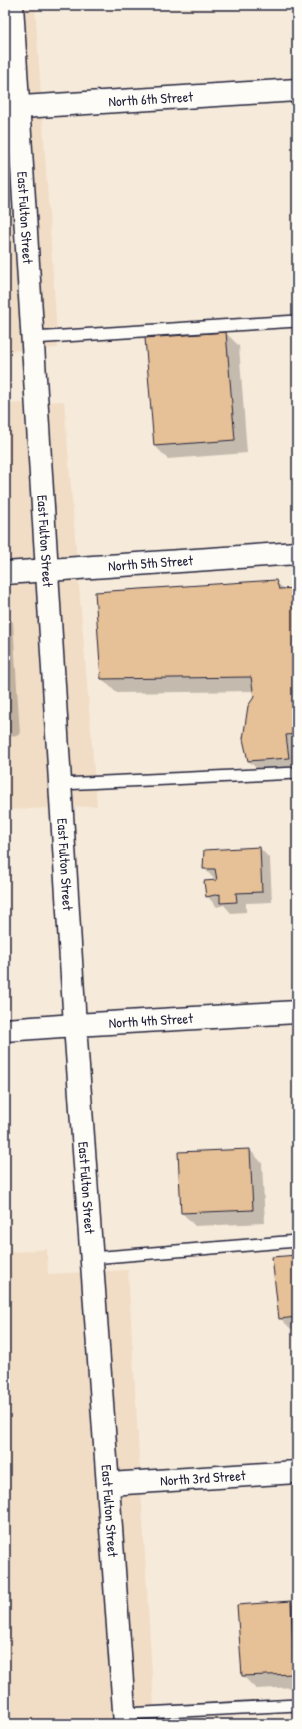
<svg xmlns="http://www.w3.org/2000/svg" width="302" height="1729" font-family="'Patrick Hand',sans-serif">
  <rect width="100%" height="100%" fill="#f6eada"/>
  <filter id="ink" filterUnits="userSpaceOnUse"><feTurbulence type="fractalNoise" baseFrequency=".025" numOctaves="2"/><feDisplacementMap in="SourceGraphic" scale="8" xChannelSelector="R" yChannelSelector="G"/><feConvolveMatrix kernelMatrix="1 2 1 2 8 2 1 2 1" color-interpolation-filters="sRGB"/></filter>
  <g filter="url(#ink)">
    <!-- built -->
    <g fill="#f1ddc6">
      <polygon points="5,5 35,5 58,348 5,351"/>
      <polygon points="64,401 97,806 5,810 5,404"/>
      <polygon points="47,1249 48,1274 128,1270 155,1724 5,1724 5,1253"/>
    </g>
    <!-- shadow -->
    <g fill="#0003">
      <polygon points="226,333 239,346 247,453 168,459 155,446 146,339"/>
      <polygon points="275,581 285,590 297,589 297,772 263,775 249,761 254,691 117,693 102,679"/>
      <polygon points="5,614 13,622 20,735 5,736"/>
      <polygon points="260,848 270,859 272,902 246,903 246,912 231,913 224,905 217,907 207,896 218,879 214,879 204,868"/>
      <polygon points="250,1150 262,1163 265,1223 195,1226 182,1213"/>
      <polygon points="297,1256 297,1328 291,1329 280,1318"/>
      <polygon points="291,1602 297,1608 297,1687 256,1689 243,1676 238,1606"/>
    </g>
    <!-- building -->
    <g fill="#e6c096" stroke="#22223b">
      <polygon points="226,332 235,440 154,446 145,338"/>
      <polygon points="276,580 279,589 297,588 297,734 286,735 289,758 248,761 243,739 248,706 254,697 251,677 101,679 95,592"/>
      <polygon points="295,802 297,802 297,856"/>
      <polygon points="260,847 262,892 236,893 237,902 220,903 220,894 206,897 204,881 217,880 215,869 203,869 204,850"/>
      <polygon points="250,1149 253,1210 181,1213 178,1152"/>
      <polygon points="297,1255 297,1317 279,1319 272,1257"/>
      <polygon points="291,1601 294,1674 242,1676 237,1605"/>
    </g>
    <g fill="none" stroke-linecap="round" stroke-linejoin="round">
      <defs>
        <g id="lane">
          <polyline points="33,338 297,321"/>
          <polyline points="61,784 297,773"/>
          <polyline points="92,1258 297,1241"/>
          <polyline points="125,1714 297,1705"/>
        </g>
        <g id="street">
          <path id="s1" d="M5,108L297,90"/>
          <path id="s2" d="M5,573L297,553"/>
          <polyline points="5,1030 75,1025"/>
          <path id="s3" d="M109,1484L297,1472"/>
        </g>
        <g id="secondary">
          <path id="s4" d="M75,1025L297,1012"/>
        </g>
        <g id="primary">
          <path id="s5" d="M12,5L75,1025L125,1724"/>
        </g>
      </defs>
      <!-- lane casing -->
      <use href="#lane" stroke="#22223b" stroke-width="14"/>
      <!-- street casing -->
      <use href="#street" stroke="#22223b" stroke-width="25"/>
      <!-- secondary casing -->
      <use href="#secondary" stroke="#22223b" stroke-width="25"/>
      <!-- primary casing -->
      <use href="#primary" stroke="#22223b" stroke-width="25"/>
      <!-- lane -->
      <use href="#lane" stroke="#fdfcf7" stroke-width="11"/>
      <!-- street -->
      <use href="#street" stroke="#fdfcf7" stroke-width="22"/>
      <!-- secondary -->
      <use href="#secondary" stroke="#fdfcf7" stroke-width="22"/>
      <!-- primary -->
      <use href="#primary" stroke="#fdfcf7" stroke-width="22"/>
    </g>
  </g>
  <g text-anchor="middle" stroke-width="4" stroke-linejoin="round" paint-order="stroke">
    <!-- street labels -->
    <g font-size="14" fill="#22223b" stroke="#fdfcf7">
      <text dy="5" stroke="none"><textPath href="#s1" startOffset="146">North 6th Street</textPath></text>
      <text dy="5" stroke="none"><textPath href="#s5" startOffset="213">East Fulton Street</textPath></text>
      <text dy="5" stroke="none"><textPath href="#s5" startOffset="537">East Fulton Street</textPath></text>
      <text dy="5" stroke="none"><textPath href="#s2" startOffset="146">North 5th Street</textPath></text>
      <text dy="5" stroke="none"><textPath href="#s5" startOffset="861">East Fulton Street</textPath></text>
      <text dy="5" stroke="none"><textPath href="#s4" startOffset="76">North 4th Street</textPath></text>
      <text dy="5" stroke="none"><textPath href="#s5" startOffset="1185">East Fulton Street</textPath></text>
      <text dy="5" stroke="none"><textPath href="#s3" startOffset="94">North 3rd Street</textPath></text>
      <text dy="5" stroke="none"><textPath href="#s5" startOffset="1509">East Fulton Street</textPath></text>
    </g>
  </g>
  <!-- margin -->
  <rect width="302" height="1729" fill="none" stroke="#fdfcf7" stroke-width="20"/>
  <rect x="10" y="10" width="282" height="1709" fill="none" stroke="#22223b" stroke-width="1.5" filter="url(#ink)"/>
</svg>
